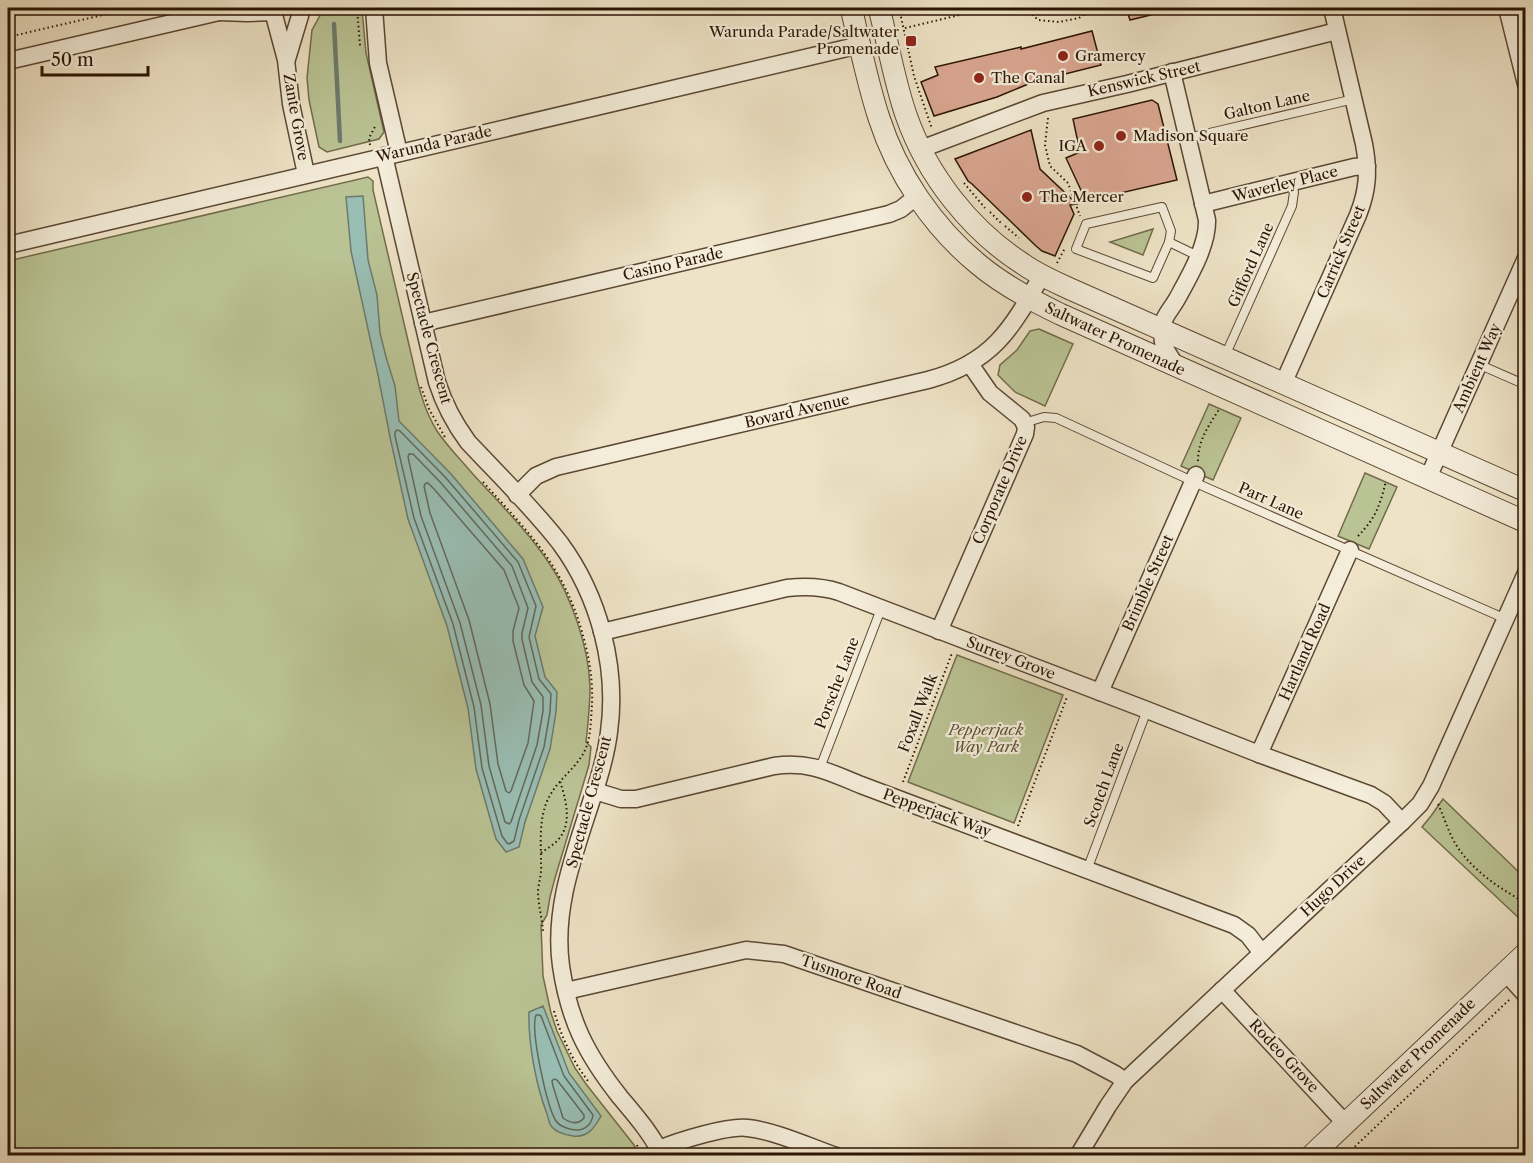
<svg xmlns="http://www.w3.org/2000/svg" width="1533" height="1163" font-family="'Libre Caslon Text',serif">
  <rect width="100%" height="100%" fill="#eee3c6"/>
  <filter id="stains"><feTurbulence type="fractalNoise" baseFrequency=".00333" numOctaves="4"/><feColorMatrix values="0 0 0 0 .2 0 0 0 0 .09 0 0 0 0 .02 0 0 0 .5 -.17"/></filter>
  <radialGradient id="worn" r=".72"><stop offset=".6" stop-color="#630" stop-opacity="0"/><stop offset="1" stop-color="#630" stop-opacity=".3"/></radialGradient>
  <!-- green -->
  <g fill="#bac394" stroke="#726c4c" stroke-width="1.5">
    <polygon points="344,8 359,8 362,10 366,53 384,132 379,139 327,152 319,147 309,100 307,78 312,30 322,12"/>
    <path d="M368,177L373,181V190L413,362C418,386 424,410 437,431C447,446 460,459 472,473C498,502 527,530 549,563C571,595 589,648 590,687C590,705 588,724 586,742L591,747L589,765L555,878L550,897L547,915L541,925L543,976L551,1013L557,1031L575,1068L586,1084L634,1145L639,1155H17L8,1113V261Z"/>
    <polygon points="1153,229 1143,255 1110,242"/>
    <polygon points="1039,329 1073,344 1045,406 1015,392 998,375 1000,365 1017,350 1030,331"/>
    <polygon points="1209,404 1241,418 1213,480 1181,466"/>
    <polygon points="1365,473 1397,487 1369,549 1338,536"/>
    <polygon points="957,655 1063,695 1014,823 908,782"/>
    <polygon points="1443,799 1525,878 1525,917 1522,921 1422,827 1431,816"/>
  </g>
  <!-- water -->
  <g fill="#99beb4" stroke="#6d7a6d" stroke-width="1.5">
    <polygon points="363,196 368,260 377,295 380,333 386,357 395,386 399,421 451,474 523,559 543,607 535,636 545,677 557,692 556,712 550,749 525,822 519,847 506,852 496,839 476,769 468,708 447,626 408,519 390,437 378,375 351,251 346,197"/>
    <path d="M543,1006L569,1073L601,1116C595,1127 588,1138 573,1136C567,1135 556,1132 552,1127C549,1124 548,1117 547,1114C536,1085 528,1043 529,1012Z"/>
  </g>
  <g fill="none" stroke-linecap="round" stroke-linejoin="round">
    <!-- shore -->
    <g stroke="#62695c" stroke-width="1.5">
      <polygon points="397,430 400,431 446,478 518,562 536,606 529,637 539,679 551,694 550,712 544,747 519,820 514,841 509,844 507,843 502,836 482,768 474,707 453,624 414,518 395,436 395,432"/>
      <polygon points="409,454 413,454 441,483 512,566 528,608 522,633 522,639 532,682 543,697 543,711 537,745 511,822 509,824 505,822 489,766 481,705 460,623 421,516 408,457"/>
      <polygon points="426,483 428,483 434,489 504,570 519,608 513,631 513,641 524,685 534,701 528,743 511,791 509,793 506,791 498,764 490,704 469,620 430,513 424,486"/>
      <path d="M536,1015H539L541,1016L564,1076L593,1115C592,1123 586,1130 577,1130C571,1130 560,1127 556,1121C547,1107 530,1030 536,1015Z"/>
      <path d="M554,1079L557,1080L584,1115V1118C578,1125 570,1123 563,1118L553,1086L552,1081Z"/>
    </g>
    <!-- stream -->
    <polyline stroke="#6d7a6d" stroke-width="4.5" points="334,24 340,141"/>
  </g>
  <!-- building -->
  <g fill="#daa691" stroke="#2a1403" stroke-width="1.5">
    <polygon points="1126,8 1162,8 1163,12 1130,20"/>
    <polygon points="1092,31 1101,65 1033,82 997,97 934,116 921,82 938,75 935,67 1021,47 1021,49"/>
    <polygon points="1152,100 1158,104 1177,180 1086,201 1066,158 1080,152 1073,119"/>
    <polygon points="1031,130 1040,169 1077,204 1070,205 1074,214 1055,256 1042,251 1036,246 972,184 968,181 955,159"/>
  </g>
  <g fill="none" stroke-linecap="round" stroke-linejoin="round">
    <defs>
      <g id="service">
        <polyline points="1188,138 1354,99"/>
        <polygon points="1162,207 1171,231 1169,242 1153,278 1076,249 1086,224"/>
        <polyline points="1169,242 1198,256"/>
        <polyline points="1225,356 1292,206 1294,192 1292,183"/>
        <polyline points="1478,364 1526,385"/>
        <polyline points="1024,423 1044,417 1056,418 1205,487 1506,619"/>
        <polyline points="820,768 881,609"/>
        <polyline points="1087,870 1147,710"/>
      </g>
      <g id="minor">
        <polyline points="374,8 378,63 399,153"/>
        <polyline points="1507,8 1526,84"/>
        <polyline points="219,12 247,13 271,12"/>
        <polyline points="274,15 286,60 291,104 306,174"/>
        <polyline points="287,59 302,9"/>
        <polyline points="8,61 219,12 230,8"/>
        <path d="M1172,72L1207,220C1208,245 1189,277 1177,299C1167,316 1159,319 1163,342C1165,351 1172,359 1177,367"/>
        <polyline points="921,149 1043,103 1127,84 1337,31"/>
        <path d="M384,156L437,382C444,404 454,423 468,442C499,475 532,507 560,543C599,596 618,667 609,732C606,756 599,779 591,802C574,855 553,909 561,966C569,1020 586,1054 620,1097C635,1115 652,1134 662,1156"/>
        <polyline points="1203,204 1354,167 1367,166"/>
        <polyline points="8,245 860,45"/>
        <polyline points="423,323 889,214 901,209 917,196"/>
        <path d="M1283,384L1358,215C1368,190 1369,171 1364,144L1332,8"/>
        <polyline points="1428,478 1526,258"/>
        <path d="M517,495L536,476L556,467L928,380C992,363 1011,330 1042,275"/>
        <polyline points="939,631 1025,434 1026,427 1022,419 990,393 970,364"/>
        <path d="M602,632L787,588C805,586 821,586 839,592L1147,710L1259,754L1371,795L1384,803L1402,822"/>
        <polyline points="1100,692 1196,475"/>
        <polyline points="1259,754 1350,550"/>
        <path d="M595,791L621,799H636L774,766C810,761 829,772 861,785L1234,925L1248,935L1262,953"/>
        <polyline points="1505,972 1526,995"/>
        <polyline points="1222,990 1346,1124"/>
        <polyline points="566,991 746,950 784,954 1077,1054 1115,1074 1125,1081"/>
        <path d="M659,1149C678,1141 729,1125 748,1128C775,1131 810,1147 836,1156"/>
        <polyline points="1078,1156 1108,1106 1125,1081 1402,822 1420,804 1431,786 1526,573"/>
      </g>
      <g id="tertiary">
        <path d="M851,8C860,44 867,82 879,118C897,174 933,227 978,264C1003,285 1031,300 1060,314L1526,522"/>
        <path d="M879,8C888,43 894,80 906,115C927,175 970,230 1023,264C1037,274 1053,281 1068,288L1526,491"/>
        <polyline points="1311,1156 1526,953"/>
      </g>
    </defs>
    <!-- service casing -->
    <use href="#service" stroke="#5b4834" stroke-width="10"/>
    <!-- minor casing -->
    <use href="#minor" stroke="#5b4834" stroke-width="19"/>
    <!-- tertiary casing -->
    <use href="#tertiary" stroke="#5b4834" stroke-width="23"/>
    <!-- path -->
    <g stroke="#2a1403" stroke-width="2" stroke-dasharray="1.5 3" stroke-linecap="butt">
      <polyline points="357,8 360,46"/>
      <polyline points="899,8 914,76 932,129"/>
      <polyline points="1026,8 1038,20 1059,22 1079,18 1094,8"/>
      <polyline points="905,28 989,8"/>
      <polyline points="8,37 133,8"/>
      <polyline points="1048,118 1045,145 1050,166 1068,183 1080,216"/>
      <polyline points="370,145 369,138 376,125"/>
      <polyline points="964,183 985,208"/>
      <polyline points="990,212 1001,223"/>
      <polyline points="1005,226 1019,238"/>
      <polyline points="1057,263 1065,248"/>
      <polyline points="421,387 429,409 446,439"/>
      <path d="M1198,461C1198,440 1209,425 1220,408"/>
      <path d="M483,482C528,532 563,565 582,632C589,656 593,679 592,704C591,717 591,733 587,745C581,764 562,776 552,792C538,813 541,840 541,863C542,873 539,881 538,891C538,904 542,918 543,931"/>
      <path d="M1358,536C1376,518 1380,505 1386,481"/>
      <polyline points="903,782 952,653"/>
      <path d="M1438,804C1444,817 1448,831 1455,843C1471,870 1499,888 1526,903"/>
      <polyline points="1018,826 1067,697"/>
      <path d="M541,853C546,849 552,846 557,841C573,825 566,800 560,781"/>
      <path d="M554,1011C561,1036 572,1060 588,1081"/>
      <polyline points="637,1145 641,1156"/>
      <polyline points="1345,1156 1510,999"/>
    </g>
    <!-- service -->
    <use href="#service" stroke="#f4edda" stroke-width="8"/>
    <!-- minor -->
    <use href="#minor" stroke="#f4edda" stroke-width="16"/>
    <!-- tertiary -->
    <use href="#tertiary" stroke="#f4edda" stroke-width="21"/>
  </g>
  <!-- markers -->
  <g fill="#8f2418" stroke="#f4edda" stroke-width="2">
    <rect x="905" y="35" width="12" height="12" rx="3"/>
    <circle cx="1063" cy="56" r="6"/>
    <circle cx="979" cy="78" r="6"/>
    <circle cx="1121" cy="136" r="6"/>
    <circle cx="1099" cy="146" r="6"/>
    <circle cx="1027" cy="197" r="6"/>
  </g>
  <g text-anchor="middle" stroke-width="4.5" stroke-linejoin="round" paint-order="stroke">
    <!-- poi labels -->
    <g font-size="15" fill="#2a1403" stroke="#f4edda" text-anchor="start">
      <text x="899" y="37" text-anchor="end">Warunda Parade/Saltwater<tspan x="899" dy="17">Promenade</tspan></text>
      <text x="1075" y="61">Gramercy</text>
      <text x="991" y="83">The Canal</text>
      <text x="1133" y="141">Madison Square</text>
      <text x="1087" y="151" text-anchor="end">IGA</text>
      <text x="1039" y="202">The Mercer</text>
    </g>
    <!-- street labels -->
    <g font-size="15" fill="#2a1403" stroke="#f4edda">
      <text transform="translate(1144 79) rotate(-13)" y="5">Kenswick Street</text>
      <text transform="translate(1267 105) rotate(-13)" y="5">Galton Lane</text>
      <text transform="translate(296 117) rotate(80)" y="5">Zante Grove</text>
      <text transform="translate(434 144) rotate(-13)" y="5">Warunda Parade</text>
      <text transform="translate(1285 184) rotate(-14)" y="5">Waverley Place</text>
      <text transform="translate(1341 252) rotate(-67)" y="5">Carrick Street</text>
      <text transform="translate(673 264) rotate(-13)" y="5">Casino Parade</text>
      <text transform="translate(1251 265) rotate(-66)" y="5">Gifford Lane</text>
      <text transform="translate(429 338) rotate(75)" y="5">Spectacle Crescent</text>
      <text transform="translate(1115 339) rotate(25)" y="5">Saltwater Promenade</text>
      <text transform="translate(1477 368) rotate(-66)" y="5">Ambient Way</text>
      <text transform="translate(797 411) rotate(-13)" y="5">Bovard Avenue</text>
      <text transform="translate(1000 490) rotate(-67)" y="5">Corporate Drive</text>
      <text transform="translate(1271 501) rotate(24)" y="5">Parr Lane</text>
      <text transform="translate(1148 583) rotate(-66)" y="5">Brimble Street</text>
      <text transform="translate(1305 652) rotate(-66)" y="5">Hartland Road</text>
      <text transform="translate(1011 658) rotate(21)" y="5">Surrey Grove</text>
      <text transform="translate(837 683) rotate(-69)" y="5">Porsche Lane</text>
      <text transform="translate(918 713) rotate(-69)" y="5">Foxall Walk</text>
      <text transform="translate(1104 785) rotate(-70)" y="5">Scotch Lane</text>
      <text transform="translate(589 802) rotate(-75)" y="5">Spectacle Crescent</text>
      <text transform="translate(937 813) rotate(20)" y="5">Pepperjack Way</text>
      <text transform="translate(1333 886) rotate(-43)" y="5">Hugo Drive</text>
      <text transform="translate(851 977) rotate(19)" y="5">Tusmore Road</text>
      <text transform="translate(1418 1054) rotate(-44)" y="5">Saltwater Promenade</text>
      <text transform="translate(1284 1056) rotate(47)" y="5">Rodeo Grove</text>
    </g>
    <!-- park labels -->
    <g font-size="15" font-style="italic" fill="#5c5136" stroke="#f4edda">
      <text x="986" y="735">Pepperjack<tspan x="986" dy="17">Way Park</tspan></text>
    </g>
  </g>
  <!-- margin -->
  <rect width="1533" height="1163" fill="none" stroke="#eee3c6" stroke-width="30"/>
  <rect x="9" y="9" width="1515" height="1145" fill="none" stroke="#2a1403" stroke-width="3"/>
  <rect x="15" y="15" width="1503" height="1133" fill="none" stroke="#2a1403" stroke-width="1.5"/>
  <!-- scale -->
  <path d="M42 66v9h106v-9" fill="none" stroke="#2a1403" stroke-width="3"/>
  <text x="51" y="66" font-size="18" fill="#2a1403" stroke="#f4edda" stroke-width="4.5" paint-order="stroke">50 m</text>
  <rect width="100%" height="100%" filter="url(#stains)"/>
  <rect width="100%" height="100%" fill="url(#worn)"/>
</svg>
